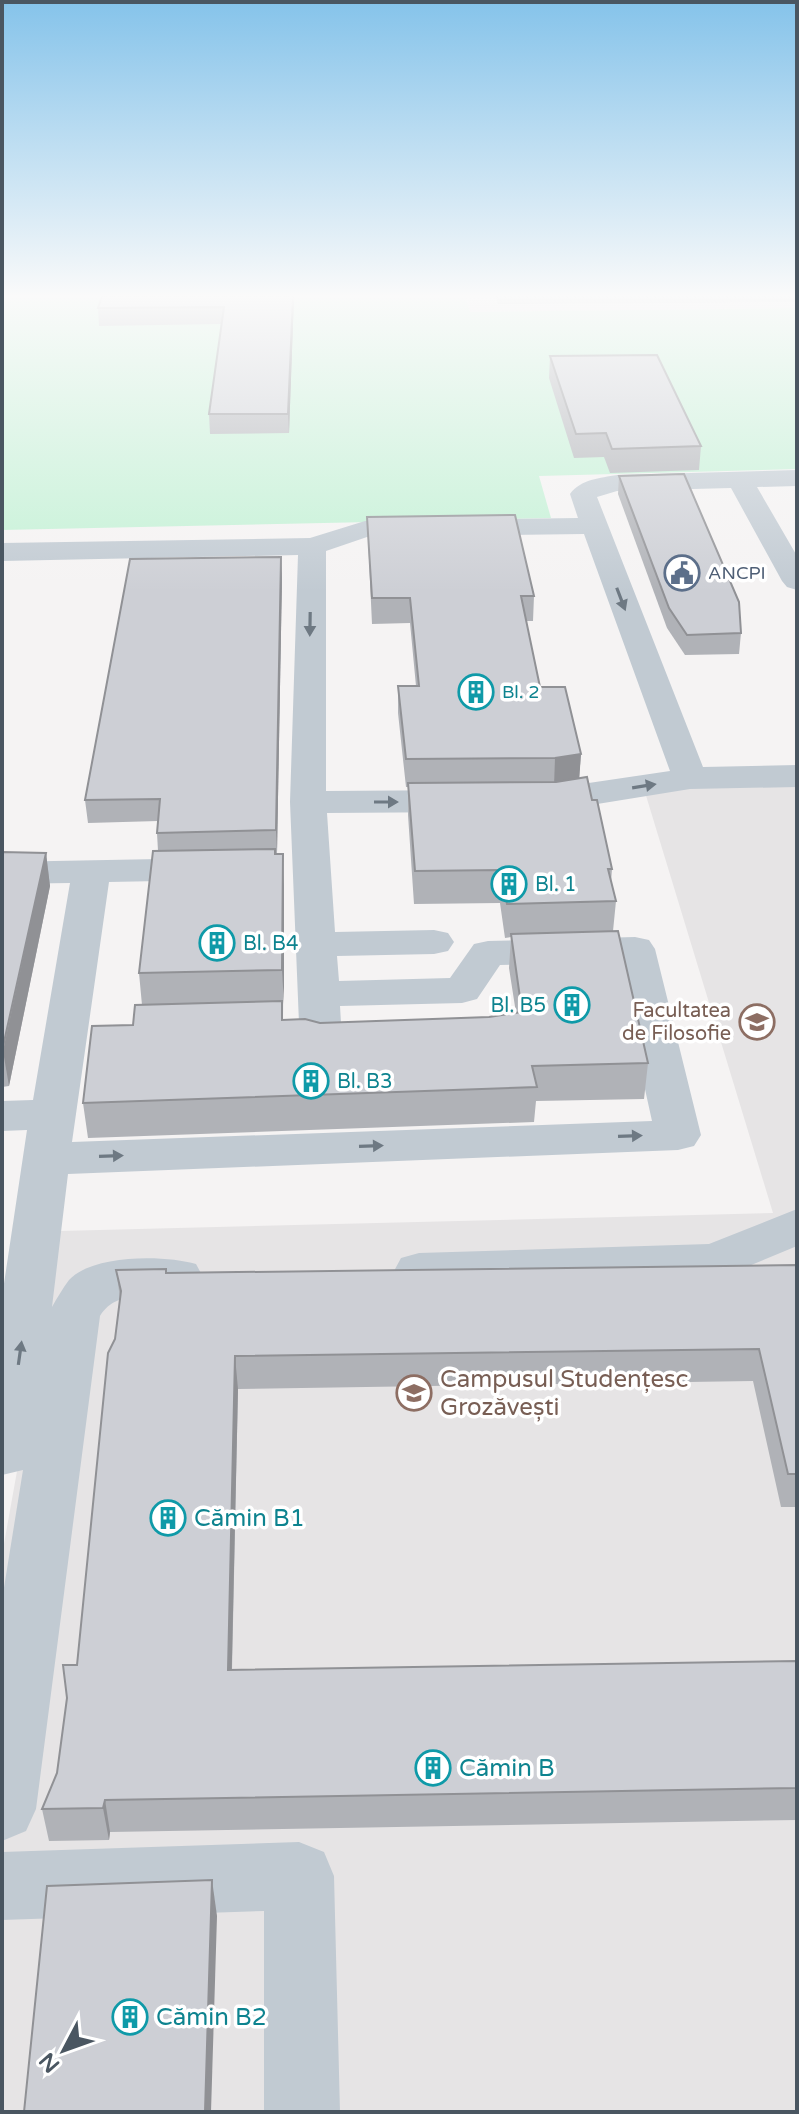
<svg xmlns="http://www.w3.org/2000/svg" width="799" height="2114" font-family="'Varela Round',sans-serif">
  <rect width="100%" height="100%" fill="#f5f3f3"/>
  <!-- education -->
  <g fill="#e6e4e5">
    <polygon points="466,296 797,296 797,308 469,312"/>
    <polygon points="797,786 797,2112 2,2112 2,1555 60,1231 773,1213 644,789"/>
  </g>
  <!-- green -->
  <polygon fill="#c3f1d5" points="2,296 465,296 470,312 797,308 797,469 539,476 551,518 2,530"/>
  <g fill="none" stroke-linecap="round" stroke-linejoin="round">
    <!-- minor -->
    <g fill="#c1cad2" fill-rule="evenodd">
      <path d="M797,470V486L757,487L797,556V590L787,587L782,581L731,488L617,491L597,497L703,767L797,765V787L690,789L554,811L521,809L516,801L521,793L670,771L584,534L367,537L326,551V791L469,790L482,793L487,801L482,809L469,812L327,813L335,932L434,930L448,933L454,942L448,951L434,954L337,956L339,981L450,978L474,944L488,941L635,937L649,940L655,949L701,1135L694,1146L678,1150L68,1174L52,1307C57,1298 63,1288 69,1280C93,1254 165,1255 196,1264L203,1277L196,1290C164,1299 119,1285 100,1316L36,1809L26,1831L2,1841V1600L23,1470L2,1475V1297L27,1130L2,1131V1101L33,1100L70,883L2,884V862L212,858L226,861L231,869L226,877L212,880L109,882L72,1142L652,1121L617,962L500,965L477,999L462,1003L340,1006L341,1023L335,1032L320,1036L305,1032L299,1023L290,802L298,555L2,561V543L310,538L365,521L578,518L570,494C581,479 600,478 617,475Z"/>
      <polygon points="797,1209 797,1246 715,1280 419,1289 401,1284 394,1271 401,1258 419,1253 709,1244"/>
      <polygon points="299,1842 324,1852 334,1876 340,2112 264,2112 264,1911 2,1920 2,1852"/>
    </g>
  </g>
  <!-- wall -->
  <g fill="#b0b2b7">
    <polygon points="102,296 294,296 289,433 210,434 209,414 222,324 99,326 98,308"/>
    <polygon points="495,296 797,296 797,302 498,304"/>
    <polygon points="550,356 701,446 699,470 610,473 604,457 574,458 549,378"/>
    <polygon points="619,476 741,633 739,654 685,655 667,628 618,494"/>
    <polygon points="367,517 534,596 533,621 526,621 540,687 581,754 579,778 592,800 612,869 611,882 616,901 613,931 648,1063 644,1099 536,1101 534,1122 88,1138 83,1103 133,1025 142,1005 139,973 158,851 157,833 158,821 88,823 85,800 281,557 282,577 277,853 284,887 283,1020 320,1023 489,1017 516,1013 509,968 511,937 505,938 500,903 414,904 408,815 408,787 406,787 398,713 398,686 416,686 410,623 372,624"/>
    <polygon points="2,852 46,853 50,886 9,1086 2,1087"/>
    <polygon points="797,1265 797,1507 781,1507 753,1381 238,1389 232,1670 797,1661 797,1820 110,1832 109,1840 49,1841 42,1809 57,1773 77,1665 120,1298 116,1270 166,1269 167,1273"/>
  </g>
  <!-- shaded-wall -->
  <g fill="#909195">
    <polygon points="293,296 294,296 289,433 288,414"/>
    <polygon points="281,557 282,577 277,853 276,830"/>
    <polygon points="581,754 579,782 554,786 555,758"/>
    <polygon points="46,853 50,886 9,1086 3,1051"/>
    <polygon points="283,854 284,887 284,1004 282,970"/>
    <polygon points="235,1356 238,1389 231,1702 228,1670"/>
    <polygon points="105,1800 110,1832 109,1840 103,1808"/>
    <polygon points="212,1880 217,1916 211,2112 205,2112"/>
  </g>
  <!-- building -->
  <g fill="#cdcfd5" stroke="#909195" stroke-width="2">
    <polygon points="102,296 293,296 288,414 209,414 224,307 98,308"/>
    <polygon points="657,355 701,446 612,449 606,433 576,434 550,356"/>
    <polygon points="684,474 739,602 741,633 687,635 669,608 619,476"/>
    <polygon points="515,515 534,596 521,596 540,687 565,687 581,754 555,758 406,759 398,686 419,686 410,598 372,598 367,517"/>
    <polygon points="281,557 276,830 157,833 160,799 85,800 130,559"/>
    <polygon points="587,777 592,800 597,800 612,869 608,869 616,901 507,904 502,870 415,871 408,783 556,782"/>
    <polygon points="275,849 275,854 283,854 282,970 139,973 153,851"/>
    <polygon points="2,852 46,853 2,1051"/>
    <polygon points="618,931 648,1063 532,1066 537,1087 83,1103 92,1026 133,1025 135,1005 282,1001 282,1020 305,1019 320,1023 489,1017 522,1012 511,934"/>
    <polygon points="797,1265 797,1474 788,1474 759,1349 235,1356 228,1670 797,1661 797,1788 105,1800 103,1808 42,1809 57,1773 67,1698 63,1665 77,1665 108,1353 115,1339 121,1291 116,1270 166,1269 166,1273"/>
    <polygon points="212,1880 205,2112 24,2112 47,1886"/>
  </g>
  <!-- one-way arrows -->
  <defs><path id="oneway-solid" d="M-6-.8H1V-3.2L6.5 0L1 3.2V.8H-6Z" transform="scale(2)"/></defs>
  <g fill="#6e7983">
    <use href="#oneway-solid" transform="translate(621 599) rotate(69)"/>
    <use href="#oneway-solid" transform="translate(310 624) rotate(91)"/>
    <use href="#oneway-solid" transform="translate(644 786) rotate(-9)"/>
    <use href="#oneway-solid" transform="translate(386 802)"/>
    <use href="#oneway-solid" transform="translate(630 1136) rotate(-2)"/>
    <use href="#oneway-solid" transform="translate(371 1146) rotate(-2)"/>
    <use href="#oneway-solid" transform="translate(111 1156) rotate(-2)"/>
    <use href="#oneway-solid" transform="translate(20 1353) rotate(-82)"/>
  </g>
  <!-- sky -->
  <linearGradient id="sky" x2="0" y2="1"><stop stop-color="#85c3ea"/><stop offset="0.5" stop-color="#fafafa"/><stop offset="1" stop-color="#fafafa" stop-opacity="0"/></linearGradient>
  <rect width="799" height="592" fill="url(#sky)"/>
  <!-- icons -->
  <defs>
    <symbol id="civic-ring" viewBox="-11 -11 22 22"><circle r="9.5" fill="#fff" stroke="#5c6f8a" stroke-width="1.5"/><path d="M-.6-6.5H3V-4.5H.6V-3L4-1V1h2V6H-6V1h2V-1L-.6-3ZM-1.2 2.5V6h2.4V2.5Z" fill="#5c6f8a"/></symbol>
    <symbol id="building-ring" viewBox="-11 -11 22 22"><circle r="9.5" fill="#fff" stroke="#0f9aa8" stroke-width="1.5"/><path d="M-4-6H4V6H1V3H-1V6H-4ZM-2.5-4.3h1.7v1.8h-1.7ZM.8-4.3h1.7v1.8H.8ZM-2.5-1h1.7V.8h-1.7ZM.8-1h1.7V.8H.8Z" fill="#0f9aa8"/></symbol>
    <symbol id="university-ring" viewBox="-11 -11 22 22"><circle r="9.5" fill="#fff" stroke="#8d6e63" stroke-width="1.5"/><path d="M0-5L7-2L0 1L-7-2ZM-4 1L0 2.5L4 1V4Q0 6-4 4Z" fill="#8d6e63"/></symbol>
  </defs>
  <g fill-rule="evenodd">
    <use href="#civic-ring" x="662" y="553" width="40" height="40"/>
    <use href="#building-ring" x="456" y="672" width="40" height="40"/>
    <use href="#building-ring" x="489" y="864" width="40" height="40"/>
    <use href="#building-ring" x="197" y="923" width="40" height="40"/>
    <use href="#building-ring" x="552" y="985" width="40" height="40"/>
    <use href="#university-ring" x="737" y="1002" width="40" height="40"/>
    <use href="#building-ring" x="291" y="1061" width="40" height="40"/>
    <use href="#university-ring" x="394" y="1373" width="40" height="40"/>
    <use href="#building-ring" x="148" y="1498" width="40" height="40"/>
    <use href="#building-ring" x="413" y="1748" width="40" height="40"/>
    <use href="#building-ring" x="110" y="1997" width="40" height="40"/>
  </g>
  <g text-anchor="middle" stroke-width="7" stroke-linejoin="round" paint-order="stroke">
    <!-- far-service labels -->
    <g font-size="18" fill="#4e5e75" stroke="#fff" text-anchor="start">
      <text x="708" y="579">ANCPI</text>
    </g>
    <!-- far-culture labels -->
    <g font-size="18" fill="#0d838f" stroke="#fff" text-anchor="start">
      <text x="502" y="698">Bl. 2</text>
    </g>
    <!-- culture labels -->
    <g font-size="20" fill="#0d838f" stroke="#fff" text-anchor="start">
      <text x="535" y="891">Bl. 1</text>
      <text x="243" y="950">Bl. B4</text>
      <text x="546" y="1012" text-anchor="end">Bl. B5</text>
      <text x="337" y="1088">Bl. B3</text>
    </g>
    <!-- education labels -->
    <g font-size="20" fill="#785e54" stroke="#fff" text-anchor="end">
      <text x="731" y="1017">Facultatea<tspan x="731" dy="23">de Filosofie</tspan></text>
    </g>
    <!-- near-education labels -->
    <g font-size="24" fill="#785e54" stroke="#fff" text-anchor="start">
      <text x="440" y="1387">Campusul Studențesc<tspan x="440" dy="28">Grozăvești</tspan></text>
    </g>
    <!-- near-culture labels -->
    <g font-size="24" fill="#0d838f" stroke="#fff" text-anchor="start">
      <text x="194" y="1526">Cămin B1</text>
      <text x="459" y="1776">Cămin B</text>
      <text x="156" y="2025">Cămin B2</text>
    </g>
  </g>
  <!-- border -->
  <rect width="799" height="2114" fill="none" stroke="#4a5661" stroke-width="8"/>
  <!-- north arrow -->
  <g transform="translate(64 2050) rotate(229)" stroke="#ffffff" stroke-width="6" paint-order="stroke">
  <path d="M0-6L14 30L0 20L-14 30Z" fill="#4a5661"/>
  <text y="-12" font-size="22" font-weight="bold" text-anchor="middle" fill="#4a5661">N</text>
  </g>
</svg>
